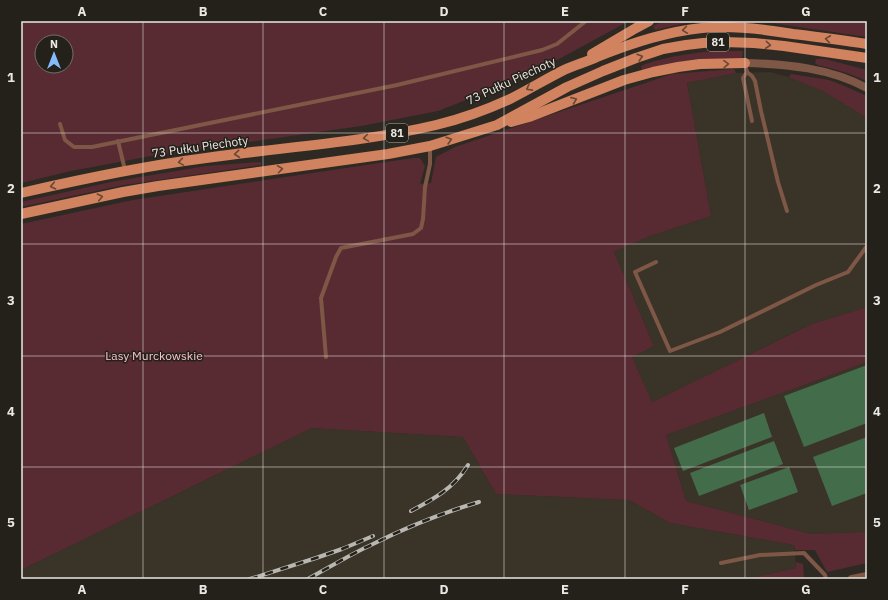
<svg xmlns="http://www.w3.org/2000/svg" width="888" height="600" font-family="'IBM Plex Sans',sans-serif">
  <rect width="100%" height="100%" fill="#2e2a23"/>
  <!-- built -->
  <g fill="#3a3327">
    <polygon points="770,72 809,82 867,118 867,307 812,324 652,402 632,357 654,346 614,252 650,236 711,216 687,83 736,73"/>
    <polygon points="867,362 867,532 811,534 686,501 666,435"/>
    <polygon points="312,428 463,437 496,494 629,500 670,523 794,545 796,568 746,579 21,579 21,570"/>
  </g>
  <!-- green -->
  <g fill="#582b33" fill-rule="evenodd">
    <path d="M21,21H629L559,59L491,90L438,111L361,126L151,156L71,171L21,183ZM42,42H66V66H42Z"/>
    <polygon points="664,21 700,21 694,21 655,30 653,26"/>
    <polygon points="759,21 867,21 867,37"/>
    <path d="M713,51H743L742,58L642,70L641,66C647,63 653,62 659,60C677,55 695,53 713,51Z"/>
    <polygon points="816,59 825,59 867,70 867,81 847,73 834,69 818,65 815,63"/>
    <polygon points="734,69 736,73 687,83 711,216 650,236 614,252 654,346 632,357 652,402 812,324 867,307 867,362 666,435 686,501 811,534 867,532 867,563 827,572 815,550 795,550 794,545 670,523 629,500 496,494 463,437 312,428 21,570 21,224 133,200 413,158 420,158 425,166 420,184 431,183 436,157 455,147 672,74"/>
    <polygon points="791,74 829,80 842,85 867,96 867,118 823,91 789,77"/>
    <polygon points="261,162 261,165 124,185 21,207 21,202 111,182 206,166"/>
    <polygon points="796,562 803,564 804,577 796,579 746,579 796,568"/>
  </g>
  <!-- water -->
  <g fill="#436c4b">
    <polygon points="867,365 867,423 804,447 784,396"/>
    <polygon points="764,413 772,437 683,471 674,448"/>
    <polygon points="867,437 867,493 832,506 813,457"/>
    <polygon points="774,441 783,464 699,496 690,473"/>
    <polygon points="789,467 798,492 749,510 740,485"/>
  </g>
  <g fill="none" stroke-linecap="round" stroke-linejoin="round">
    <!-- lane -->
    <g stroke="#7e5746" stroke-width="4">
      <polyline points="745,64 747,72 752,76 755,81 761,111 778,182 787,211"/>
      <polyline points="747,72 743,78 752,121"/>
      <polyline points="60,124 65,140 74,147 92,147 397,85 542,50 557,44 586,21"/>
      <polyline points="118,141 125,170"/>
      <polyline points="656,262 635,272 670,351 720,332 816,285 848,272 867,246"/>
      <polyline points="326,357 321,298 336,257 341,248 413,234 421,228 423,219 425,187 430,164 430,146"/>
      <polyline points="721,563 760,555 804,553 825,575 826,579"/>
    </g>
    <!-- street -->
    <g stroke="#7e5746" stroke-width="8">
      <path d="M745,63C787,64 830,68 867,88"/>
      <polyline points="852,579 867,576"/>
    </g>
    <!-- primary -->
    <g stroke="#d1825e" stroke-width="10">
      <polyline points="592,54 636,28 649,21"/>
      <polyline points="511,122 529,117 624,80 653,72 678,67 700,64 745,63"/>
      <path d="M21,193C82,179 144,166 206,158C283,147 360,143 436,125C461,119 486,110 510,99C528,90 546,79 564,70C575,65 586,62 597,57C631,43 664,32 702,28C732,25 763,29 793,34C818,37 842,40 867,44"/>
      <polyline points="21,214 123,192 158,186 388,154 430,146 497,125 567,87 603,71 636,58 663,49 686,45 703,43 724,42 754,43 784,46 867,58"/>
    </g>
    <defs>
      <g id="rail">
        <path d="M411,511C434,499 454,488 468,465"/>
        <polyline points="250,579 316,558 342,549 373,536"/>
        <path d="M308,579C330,567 351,554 373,544C407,527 442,513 479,502"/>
      </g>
    </defs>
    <!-- rail casing -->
    <use href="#rail" stroke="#b9b7b2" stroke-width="4"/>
    <!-- rail -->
    <use href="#rail" stroke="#24201a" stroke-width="2.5" stroke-dasharray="8" stroke-linecap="butt"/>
  </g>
  <!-- one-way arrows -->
  <defs><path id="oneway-chevron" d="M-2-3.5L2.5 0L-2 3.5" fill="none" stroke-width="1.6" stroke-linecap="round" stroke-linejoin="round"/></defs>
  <g stroke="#694735">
    <use href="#oneway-chevron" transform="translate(685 30) rotate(172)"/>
    <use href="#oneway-chevron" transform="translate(828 39) rotate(-172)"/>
    <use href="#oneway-chevron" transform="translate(768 45) rotate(6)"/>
    <use href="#oneway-chevron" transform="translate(640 57) rotate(-18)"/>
    <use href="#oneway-chevron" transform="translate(726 64) rotate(-1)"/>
    <use href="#oneway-chevron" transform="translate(529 88) rotate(152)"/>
    <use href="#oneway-chevron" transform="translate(574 100) rotate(-21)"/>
    <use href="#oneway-chevron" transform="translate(366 138) rotate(171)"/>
    <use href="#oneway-chevron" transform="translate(449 140) rotate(-16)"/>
    <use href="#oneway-chevron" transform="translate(237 154) rotate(174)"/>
    <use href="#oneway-chevron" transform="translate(181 162) rotate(171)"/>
    <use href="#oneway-chevron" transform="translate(280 169) rotate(-8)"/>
    <use href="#oneway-chevron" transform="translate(53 186) rotate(168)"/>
    <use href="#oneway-chevron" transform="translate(100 197) rotate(-12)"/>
  </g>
  <!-- grid -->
  <path fill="none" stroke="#eae8e4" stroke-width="1" stroke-opacity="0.55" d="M143,21V579M263,21V579M384,21V579M504,21V579M625,21V579M745,21V579M21,133H867M21,244H867M21,356H867M21,467H867"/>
  <g text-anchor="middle" stroke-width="3" stroke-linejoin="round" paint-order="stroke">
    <!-- shield labels -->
    <g fill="#24201a" stroke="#afaca7" stroke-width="1">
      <rect x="707" y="33" width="22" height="18" rx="3"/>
      <rect x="386" y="124" width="22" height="18" rx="3"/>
    </g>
    <g font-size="11" font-weight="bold" fill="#eae8e4">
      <text x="718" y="46">81</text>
      <text x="397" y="137">81</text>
    </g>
    <!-- street labels -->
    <g font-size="12" fill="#eae8e4" stroke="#24201a">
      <text transform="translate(511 81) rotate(-25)" y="4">73 Pułku Piechoty</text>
      <text transform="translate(200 147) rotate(-8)" y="4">73 Pułku Piechoty</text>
    </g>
    <!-- park labels -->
    <g font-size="12" fill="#f8c5cb" stroke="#24201a">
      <text x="154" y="360">Lasy Murckowskie</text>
    </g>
  </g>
  <!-- border -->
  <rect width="888" height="600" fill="none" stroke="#24201a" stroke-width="44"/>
  <!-- north arrow -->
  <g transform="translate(54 54)"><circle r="19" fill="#24201a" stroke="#73706b"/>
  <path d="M0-3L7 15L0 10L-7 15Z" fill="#86bbfb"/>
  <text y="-6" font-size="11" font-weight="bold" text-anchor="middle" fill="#eae8e4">N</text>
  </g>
  <rect x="22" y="22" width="844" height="556" fill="none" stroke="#eae8e4" stroke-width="1.5"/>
  <g font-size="13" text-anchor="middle" font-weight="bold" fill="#eae8e4">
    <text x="82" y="16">A</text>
    <text x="203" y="16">B</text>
    <text x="323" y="16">C</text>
    <text x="444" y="16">D</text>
    <text x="565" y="16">E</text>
    <text x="685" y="16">F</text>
    <text x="806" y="16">G</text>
    <text x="11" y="82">1</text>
    <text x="877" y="82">1</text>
    <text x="11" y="193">2</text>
    <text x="877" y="193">2</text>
    <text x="11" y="305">3</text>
    <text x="877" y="305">3</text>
    <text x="11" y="416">4</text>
    <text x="877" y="416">4</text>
    <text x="11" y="527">5</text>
    <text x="877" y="527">5</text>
    <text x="82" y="594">A</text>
    <text x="203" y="594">B</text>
    <text x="323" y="594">C</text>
    <text x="444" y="594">D</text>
    <text x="565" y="594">E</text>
    <text x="685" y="594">F</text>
    <text x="806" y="594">G</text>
  </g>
</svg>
